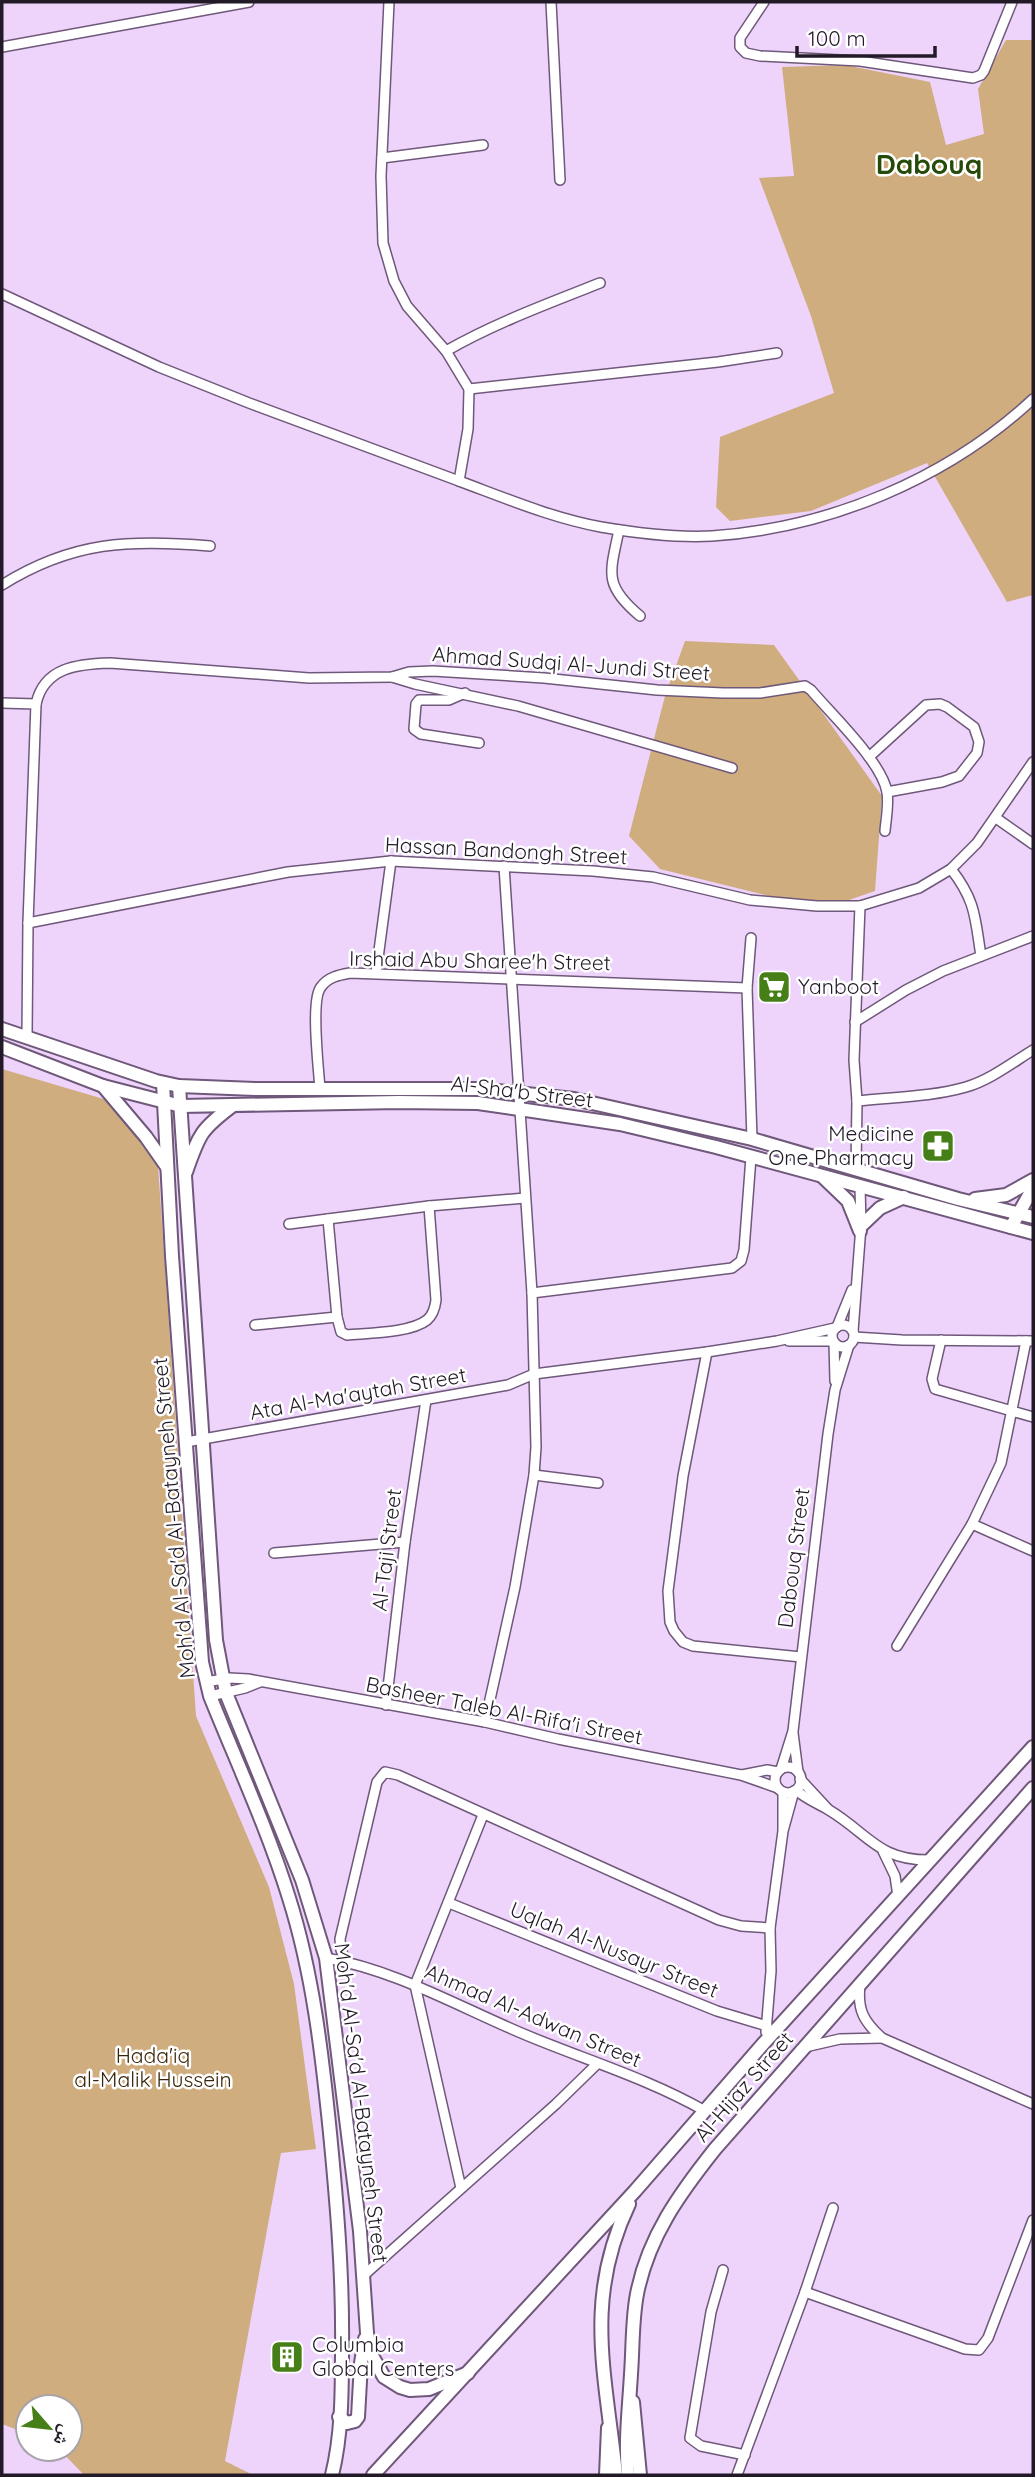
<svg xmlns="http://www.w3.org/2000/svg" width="1035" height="2477" font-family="Quicksand,'Noto Naskh Arabic',sans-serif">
  <rect width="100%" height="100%" fill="#eed4fb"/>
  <!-- green -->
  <g fill="#cfad7e">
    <polygon points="1006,40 1033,40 1033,595 1007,602 927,463 811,511 730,521 716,507 720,437 834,393 811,316 759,178 794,176 782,67 845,65 930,82 946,145 984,134 978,89"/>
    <polygon points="685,641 774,645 882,796 875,891 846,901 781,899 660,869 629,836 665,696"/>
    <polygon points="2,1069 107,1100 135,1130 158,1166 196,1716 269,1887 294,1984 316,2149 281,2153 225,2461 253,2475 84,2475 59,2449 70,2449 70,2407 28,2407 28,2434 2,2424"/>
  </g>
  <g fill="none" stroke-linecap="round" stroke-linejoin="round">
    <defs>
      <g id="minor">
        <path d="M389,2L381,176L383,243L394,281L407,306L446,351L469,389L468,429L459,481C505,498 552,518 601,527C636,533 675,538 712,536C829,528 947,479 1033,399"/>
        <polyline points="551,2 560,180"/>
        <polyline points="764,2 740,38 740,47 746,53 760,56 860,61 973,78 981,75 984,71 1012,2"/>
        <polyline points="2,47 249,2"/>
        <polyline points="382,158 483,145"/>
        <polyline points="2,294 159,367 249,403 459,481"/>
        <path d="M446,351C495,323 547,304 600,283"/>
        <polyline points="469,389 718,362 777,353"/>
        <path d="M619,530C610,573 603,585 640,616"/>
        <path d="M2,585C72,541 131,539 210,546"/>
        <polyline points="392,677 415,684 518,706 732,768"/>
        <polyline points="465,693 449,700 419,700 416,704 414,729 421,734 479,743"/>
        <polyline points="2,703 36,704"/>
        <polyline points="869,757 926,705 940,704 947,707 974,727 979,742 977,753 959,776 942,782 887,792"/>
        <polyline points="996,818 1033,844"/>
        <path d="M951,869C976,901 975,918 981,956"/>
        <polyline points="28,923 288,872 391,861 593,871 653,877 750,900 817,906 860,906 919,888 951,869 977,843 1033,762"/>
        <polyline points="751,938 747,988 752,1139"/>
        <polyline points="376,973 391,861"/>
        <polyline points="855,1022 906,990 943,971 1033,936"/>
        <path d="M27,1036L28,923L36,704C44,667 78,664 110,663L309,678L392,677L409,672L433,671L544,678L657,690L723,693H760L805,686L811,690C831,714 882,762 887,792C889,804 886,819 885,831"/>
        <path d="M320,1090C319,1070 310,1000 321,987C328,977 339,975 350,973L747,988"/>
        <path d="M857,1101C893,1097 931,1097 966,1087C990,1080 1012,1063 1033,1050"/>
        <polyline points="856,1168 857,1101 854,1060 860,906"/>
        <path d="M328,1219L337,1317L341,1332L347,1335C367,1333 411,1333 427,1320C433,1315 435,1308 436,1300L429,1206"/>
        <polyline points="289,1224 429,1206 525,1198"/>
        <polyline points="532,1293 732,1268 741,1261 744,1250 751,1157"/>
        <polyline points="255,1325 337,1317"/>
        <circle cx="843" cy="1336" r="11"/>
        <polyline points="837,1327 852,1290"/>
        <polyline points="853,1331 861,1226 860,1186"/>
        <polyline points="854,1337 902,1340 1033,1341"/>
        <polyline points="941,1340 932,1379 935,1389 1033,1417"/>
        <polyline points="789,1341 833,1341"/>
        <polyline points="834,1342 835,1381"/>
        <polyline points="707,1352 683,1476 668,1591 670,1622 674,1631 683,1642 693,1646 801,1657"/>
        <polyline points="186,1442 508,1385 534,1374 707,1352 777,1341 835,1328"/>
        <polyline points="534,1475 598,1483"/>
        <polyline points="972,1524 1033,1551"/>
        <polyline points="274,1553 405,1542"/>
        <polyline points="897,1646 972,1524 1001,1463 1026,1341"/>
        <polyline points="206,1682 229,1678 248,1679 485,1722 558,1739 741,1775 778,1788"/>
        <polyline points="210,1696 245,1688 260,1682"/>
        <polyline points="386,1705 405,1542 426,1400"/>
        <polyline points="485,1722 515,1587 534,1475 536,1447 532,1293 504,866"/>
        <polyline points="793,1733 798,1772"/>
        <circle cx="788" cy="1780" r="13"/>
        <polyline points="781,1769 793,1731 828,1434 835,1390 849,1345"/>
        <polyline points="742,1775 767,1770 778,1772"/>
        <polyline points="800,1779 827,1808"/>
        <path d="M796,1790C806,1799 817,1803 829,1810C869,1834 878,1861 931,1860"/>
        <polyline points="783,1792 783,1829"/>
        <polyline points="883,1851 895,1876 898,1896"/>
        <polyline points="449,1903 717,2011 767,2026"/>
        <path d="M326,1958C396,1970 461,2008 526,2035C586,2060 649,2079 705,2111"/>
        <polyline points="346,1961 341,1950 340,1939 377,1782 385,1772 398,1775 719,1920 741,1926 770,1928"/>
        <path d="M860,1985C857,2010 864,2022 882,2038L1033,2104"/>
        <polyline points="766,2032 771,1971 770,1928 783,1831 794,1791"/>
        <polyline points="805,2047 840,2039 882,2038"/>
        <polyline points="461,2188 415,1985 483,1815"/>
        <polyline points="723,2270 711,2312 690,2438 701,2446 745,2455"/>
        <polyline points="363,2276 556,2104 597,2064"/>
        <polyline points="805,2292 965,2349 979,2350 988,2338 1033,2220"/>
        <polyline points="737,2475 805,2292 833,2208"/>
      </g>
      <g id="tertiary">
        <path d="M163,1083L172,1256L202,1662L210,1696C237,1763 268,1830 289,1898C313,1974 322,2054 330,2133C337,2205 343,2276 342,2349C342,2390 342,2435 332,2475"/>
        <polyline points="179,1086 216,1640 226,1693 302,1880 326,1958 360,2231 367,2333 371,2354 384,2377 400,2387 410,2390 429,2389 468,2373"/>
        <polyline points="1011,1227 1033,1188"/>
        <polyline points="633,2402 640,2475"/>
        <polyline points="339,2417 347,2423 355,2421 358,2417 361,2363 365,2339"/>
        <polyline points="606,2475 608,2428"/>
      </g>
      <g id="secondary">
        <polyline points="2,1029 156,1081 179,1086 255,1089 478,1089 574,1099 752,1139 958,1199 1033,1217"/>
        <polyline points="2,1047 103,1086 181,1106 399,1102 478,1103 620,1124 716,1147 1033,1233"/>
        <polyline points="103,1086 146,1137 167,1167"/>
        <path d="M186,1172C199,1135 200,1130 232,1106"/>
        <polyline points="823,1177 848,1201 860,1231"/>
        <polyline points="975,1199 1006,1195 1033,1180"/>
        <polyline points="861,1226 880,1208 904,1197"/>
        <polyline points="373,2475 635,2191 763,2044 1033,1747"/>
        <path d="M616,2475C606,2375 583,2300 629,2204"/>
        <path d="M628,2475C625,2439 629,2409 631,2374C633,2347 632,2320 637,2294C648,2237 680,2193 715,2149L1033,1788"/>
      </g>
    </defs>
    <!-- minor casing -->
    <use href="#minor" stroke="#6f587a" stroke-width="12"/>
    <!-- tertiary casing -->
    <use href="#tertiary" stroke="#6f587a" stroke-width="16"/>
    <!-- secondary casing -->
    <use href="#secondary" stroke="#6f587a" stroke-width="16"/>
    <!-- minor -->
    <use href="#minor" stroke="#fff" stroke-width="9"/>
    <!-- tertiary -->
    <use href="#tertiary" stroke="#fff" stroke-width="12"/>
    <!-- secondary -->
    <use href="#secondary" stroke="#fff" stroke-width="12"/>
  </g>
  <!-- icons -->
  <defs>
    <symbol id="supermarket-square" viewBox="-11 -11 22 22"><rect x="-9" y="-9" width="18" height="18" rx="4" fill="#467f17" stroke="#fff"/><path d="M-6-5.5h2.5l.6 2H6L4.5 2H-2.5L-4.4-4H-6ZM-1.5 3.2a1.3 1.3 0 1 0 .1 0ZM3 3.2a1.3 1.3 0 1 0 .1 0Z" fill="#fff"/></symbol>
    <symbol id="pharmacy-square" viewBox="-11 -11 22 22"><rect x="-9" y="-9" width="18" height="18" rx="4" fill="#467f17" stroke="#fff"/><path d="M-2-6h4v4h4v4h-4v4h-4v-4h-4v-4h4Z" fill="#fff"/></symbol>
    <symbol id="building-square" viewBox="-11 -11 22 22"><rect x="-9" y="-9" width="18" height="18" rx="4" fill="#467f17" stroke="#fff"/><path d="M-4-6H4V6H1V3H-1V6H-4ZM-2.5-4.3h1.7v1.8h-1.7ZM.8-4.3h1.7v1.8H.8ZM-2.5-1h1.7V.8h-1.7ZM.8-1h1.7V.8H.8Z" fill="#fff"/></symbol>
  </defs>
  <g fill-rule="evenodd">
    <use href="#supermarket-square" x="755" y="968" width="38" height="38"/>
    <use href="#pharmacy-square" x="919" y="1127" width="38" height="38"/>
    <use href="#building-square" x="268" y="2338" width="38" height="38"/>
  </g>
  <g text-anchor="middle" stroke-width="5" stroke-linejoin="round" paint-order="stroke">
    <!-- street labels -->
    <g font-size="21" fill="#231a28" stroke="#fff">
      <text transform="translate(571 664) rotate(4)" y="7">Ahmad Sudqi Al-Jundi Street</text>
      <text transform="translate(506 851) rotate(3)" y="7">Hassan Bandongh Street</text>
      <text transform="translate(480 961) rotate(1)" y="7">Irshaid Abu Sharee'h Street</text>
      <text transform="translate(522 1092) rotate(7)" y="7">Al-Sha'b Street</text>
      <text transform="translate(358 1394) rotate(-10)" y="7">Ata Al-Ma'aytah Street</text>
      <text transform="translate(174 1518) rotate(-95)" y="7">Moh'd Al-Sa'd Al-Batayneh Street</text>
      <text transform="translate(387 1550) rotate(-83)" y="7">Al-Taji Street</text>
      <text transform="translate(794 1558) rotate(-83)" y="7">Dabouq Street</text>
      <text transform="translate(504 1711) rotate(11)" y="7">Basheer Taleb Al-Rifa'i Street</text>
      <text transform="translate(614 1950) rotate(22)" y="7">Uqlah Al-Nusayr Street</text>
      <text transform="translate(533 2016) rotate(23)" y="7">Ahmad Al-Adwan Street</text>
      <text transform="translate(744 2087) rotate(-49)" y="7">Al-Hijaz Street</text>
      <text transform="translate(361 2103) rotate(83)" y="7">Moh'd Al-Sa'd Al-Batayneh Street</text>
    </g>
    <!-- poi labels -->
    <g font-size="21" fill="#231a28" stroke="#fff" text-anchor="start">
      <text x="798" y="994">Yanboot</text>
      <text x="914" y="1141" text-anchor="end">Medicine<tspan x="914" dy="24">One Pharmacy</tspan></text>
      <text x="312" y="2352">Columbia<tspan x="312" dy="24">Global Centers</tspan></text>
    </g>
    <!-- park labels -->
    <g font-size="21" fill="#3a270b" stroke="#fff">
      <text x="153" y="2063">Hada'iq<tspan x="153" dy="24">al-Malik Hussein</tspan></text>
    </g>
    <!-- district labels -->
    <g font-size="28" font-weight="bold" fill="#264a08" stroke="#fff">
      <text x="929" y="174">Dabouq</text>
    </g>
  </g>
  <!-- border -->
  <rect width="1035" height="2477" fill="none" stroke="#231a28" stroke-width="7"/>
  <!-- north arrow -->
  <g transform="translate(49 2428) rotate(118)"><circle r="33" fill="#ffffff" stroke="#a7a3a9" stroke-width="2"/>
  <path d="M0-5L12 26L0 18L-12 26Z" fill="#467f17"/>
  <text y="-10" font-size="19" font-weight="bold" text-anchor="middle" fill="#231a28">ش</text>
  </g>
  <!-- scale -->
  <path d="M797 46v10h138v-10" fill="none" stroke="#231a28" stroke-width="3.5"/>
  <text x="808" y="46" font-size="21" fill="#231a28" stroke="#ffffff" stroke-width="5" paint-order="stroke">100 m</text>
</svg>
